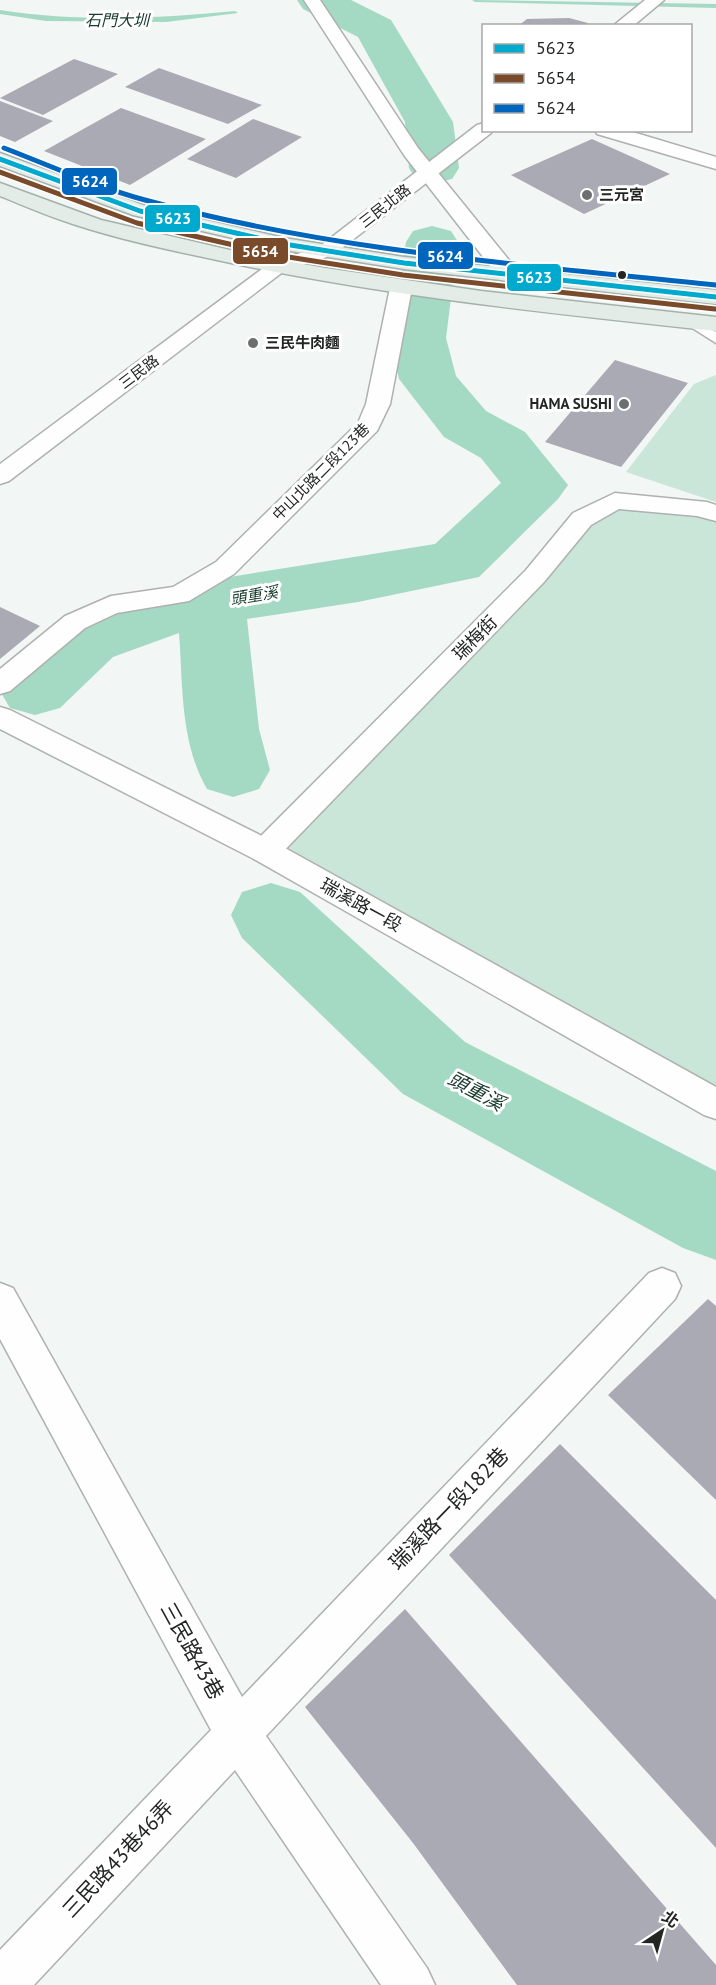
<svg xmlns="http://www.w3.org/2000/svg" width="716" height="1985" font-family="'PT Sans','Noto Sans TC',sans-serif">
  <rect width="100%" height="100%" fill="#f2f6f4"/>
  <!-- green -->
  <g fill="#c9e6d8">
    <polygon points="716,375 716,502 626,472 694,384"/>
    <polygon points="615,501 716,513 716,1104 265,851 535,576"/>
  </g>
  <g fill="none" stroke-linecap="round" stroke-linejoin="round">
    <!-- stream -->
    <g fill="#a4dac3" fill-rule="evenodd">
      <polygon points="472,0 716,4 716,8 475,2"/>
      <path d="M0,10C78,22 157,19 235,11L238,13L166,22L46,21L0,14Z"/>
    </g>
    <!-- river -->
    <g fill="#a4dac3" fill-rule="evenodd">
      <polygon points="297,0 351,0 391,20 453,122 459,168 452,179 434,183 416,179 409,168 405,122 358,37 303,9"/>
      <path d="M432,226L451,231L458,242L446,338L456,376L486,411L525,432L568,485L558,499L479,577L358,602L247,619L259,729L270,770L259,789L233,797L207,789C180,742 183,686 179,633L113,657L60,708L35,715L10,708L0,691L10,672L63,623L113,606L211,580L435,544L501,483L481,458L444,437L399,379L390,338L406,242L413,231Z"/>
      <polygon points="271,883 300,892 465,1042 716,1171 716,1260 683,1248 403,1094 242,938 231,915 242,892"/>
    </g>
  </g>
  <!-- building -->
  <g fill="#a9aab4">
    <polygon points="569,18 588,23 585,26 518,26 527,19"/>
    <polygon points="74,59 118,74 43,115 0,98"/>
    <polygon points="159,68 262,105 228,124 125,87"/>
    <polygon points="0,101 53,121 15,142 0,136"/>
    <polygon points="121,108 206,139 130,185 44,151"/>
    <polygon points="253,119 302,137 236,178 187,159"/>
    <polygon points="592,139 670,174 584,214 511,175"/>
    <polygon points="615,360 688,383 621,467 545,442"/>
    <polygon points="0,607 40,626 0,659"/>
    <polygon points="708,1299 716,1306 716,1500 608,1395"/>
    <polygon points="560,1444 716,1600 716,1848 449,1555"/>
    <polygon points="405,1609 716,1965 716,1985 517,1985 413,1843 305,1707"/>
  </g>
  <g fill="none" stroke-linecap="round" stroke-linejoin="round">
    <defs>
      <polygon id="service" points="691,317 716,332 716,343 686,324 684,321 686,318"/>
      <g id="minor">
        <polygon points="304,0 320,0 418,148 517,270 520,275 517,280 509,281 501,280 404,155"/>
        <polygon points="595,130 626,130 716,157 716,169 597,134"/>
        <polygon points="401,282 409,283 412,288 390,404 377,431 234,574 189,601 117,613 85,628 10,691 0,694 0,669 65,616 111,596 173,587 216,562 358,423 366,404 390,288 393,283"/>
        <polygon points="615,493 707,502 716,505 716,521 697,516 619,509 591,525 544,582 276,859 265,863 254,859 250,851 254,843 526,570 573,513"/>
        <polygon points="662,1268 675,1273 681,1286 675,1299 266,1736 427,1968 435,1985 381,1985 235,1770 34,1985 0,1985 0,1950 211,1730 0,1339 0,1283 13,1288 242,1697 649,1273"/>
      </g>
      <g id="tertiary">
        <polygon points="645,0 664,0 633,26 613,26"/>
        <polygon points="484,123 484,130 492,130 491,133 333,255 284,271 9,481 0,484 0,464 270,263 319,247 477,125"/>
        <polygon points="0,707 10,710 276,843 716,1087 716,1119 704,1115 254,859 0,729"/>
      </g>
      <g id="primary">
        <polygon points="0,153 146,206 284,238 404,257 716,290 716,304 404,269 284,250 133,215 0,166"/>
        <path d="M0,183L101,220L247,254L325,268L481,291L716,317V331C549,313 382,296 217,260C170,250 122,240 76,225C50,217 25,206 0,196Z"/>
      </g>
    </defs>
    <!-- service casing -->
    <use href="#service" stroke="#aeb1af" stroke-width="3"/>
    <!-- minor casing -->
    <use href="#minor" stroke="#aeb1af" stroke-width="3"/>
    <!-- tertiary casing -->
    <use href="#tertiary" stroke="#aeb1af" stroke-width="3"/>
    <!-- primary casing -->
    <use href="#primary" stroke="#a3b1ab" stroke-width="3"/>
    <!-- service -->
    <use href="#service" fill="#fdfefd" fill-rule="evenodd"/>
    <!-- minor -->
    <use href="#minor" fill="#fdfefd" fill-rule="evenodd"/>
    <!-- tertiary -->
    <use href="#tertiary" fill="#fdfefd" fill-rule="evenodd"/>
    <!-- primary -->
    <use href="#primary" fill="#e4ece8" fill-rule="evenodd"/>
    <defs>
      <polyline id="bus-1" points="0,159 140,211 284,244 404,263 716,297"/>
      <polyline id="bus-2" points="0,172 137,223 282,256 403,275 715,309"/>
      <path id="bus-3" d="M4,148C51,166 97,187 145,200C331,251 525,265 716,285"/>
    </defs>
    <!-- bus-1 casing -->
    <use href="#bus-1" stroke="#fff" stroke-width="8"/>
    <!-- bus-2 casing -->
    <use href="#bus-2" stroke="#fff" stroke-width="8"/>
    <!-- bus-3 casing -->
    <use href="#bus-3" stroke="#fff" stroke-width="8"/>
    <!-- bus-1 -->
    <use href="#bus-1" stroke="#00a9ce" stroke-width="5"/>
    <!-- bus-2 -->
    <use href="#bus-2" stroke="#7a4b2a" stroke-width="5"/>
    <!-- bus-3 -->
    <use href="#bus-3" stroke="#0065bd" stroke-width="5"/>
  </g>
  <!-- markers -->
  <g fill="#6b6f6d" stroke="#fff" stroke-width="2">
    <circle cx="587" cy="195" r="6"/>
    <circle cx="253" cy="343" r="6"/>
    <circle cx="624" cy="404" r="6"/>
  </g>
  <circle fill="#232624" stroke="#fff" stroke-width="2" cx="622" cy="275" r="5"/>
  <g text-anchor="middle" stroke-width="6" stroke-linejoin="round" paint-order="stroke">
    <!-- far-poi labels -->
    <g font-size="15" font-weight="bold" fill="#232624" stroke="#fff" text-anchor="start">
      <text x="599" y="200">三元宮</text>
      <text x="265" y="348">三民牛肉麵</text>
      <text x="612" y="409" text-anchor="end">HAMA SUSHI</text>
    </g>
    <!-- far-street labels -->
    <g font-size="15" fill="#232624" stroke="#fff">
      <text transform="translate(385 206) rotate(-38)" y="5">三民北路</text>
      <text transform="translate(139 372) rotate(-37)" y="5">三民路</text>
      <text transform="translate(321 472) rotate(-45)" y="5">中山北路二段123巷</text>
    </g>
    <!-- far-water labels -->
    <g font-size="16" font-style="italic" fill="#183b2d" stroke="#fff">
      <text x="117" y="26">石門大圳</text>
      <text transform="translate(254 595) rotate(-9)" y="6">頭重溪</text>
    </g>
    <!-- street labels -->
    <g font-size="18" fill="#232624" stroke="#fff">
      <text transform="translate(475 638) rotate(-45)" y="6">瑞梅街</text>
      <text transform="translate(361 905) rotate(29)" y="6">瑞溪路一段</text>
    </g>
    <!-- water labels -->
    <g font-size="20" font-style="italic" fill="#183b2d" stroke="#fff">
      <text transform="translate(476 1091) rotate(28)" y="7">頭重溪</text>
    </g>
    <!-- near-street labels -->
    <g font-size="21" fill="#232624" stroke="#fff">
      <text transform="translate(449 1509) rotate(-46)" y="7">瑞溪路一段182巷</text>
      <text transform="translate(192 1651) rotate(61)" y="7">三民路43巷</text>
      <text transform="translate(118 1859) rotate(-47)" y="7">三民路43巷46弄</text>
    </g>
  </g>
  <g stroke="#fff" stroke-width="2">
    <rect x="61" y="167" width="57" height="29" rx="6" fill="#0065bd"/>
    <rect x="144" y="204" width="57" height="29" rx="6" fill="#00a9ce"/>
    <rect x="232" y="237" width="57" height="28" rx="6" fill="#7a4b2a"/>
    <rect x="417" y="241" width="57" height="29" rx="6" fill="#0065bd"/>
    <rect x="506" y="263" width="56" height="29" rx="6" fill="#00a9ce"/>
  </g>
  <g font-size="16" text-anchor="middle" font-weight="bold" fill="#fff">
    <text x="90" y="187">5624</text>
    <text x="173" y="224">5623</text>
    <text x="260" y="257">5654</text>
    <text x="445" y="262">5624</text>
    <text x="534" y="283">5623</text>
  </g>
  <!-- legend -->
  <rect x="482" y="24" width="210" height="108" fill="#ffffff" stroke="#a7a8a7" stroke-width="1.5"/>
  <rect x="494" y="44" width="30" height="9" fill="#00a9ce" stroke="#a7a8a7" stroke-width="1.5"/>
  <text x="536" y="54" font-size="18" fill="#232624">5623</text>
  <rect x="494" y="74" width="30" height="9" fill="#7a4b2a" stroke="#a7a8a7" stroke-width="1.5"/>
  <text x="536" y="84" font-size="18" fill="#232624">5654</text>
  <rect x="494" y="104" width="30" height="9" fill="#0065bd" stroke="#a7a8a7" stroke-width="1.5"/>
  <text x="536" y="114" font-size="18" fill="#232624">5624</text>
  <!-- north arrow -->
  <g transform="translate(662 1931) rotate(36)" stroke="#ffffff" stroke-width="4.5" paint-order="stroke">
  <path d="M0-4.5L10 22L0 15L-10 22Z" fill="#232624"/>
  <text y="-9" font-size="16" font-weight="bold" text-anchor="middle" fill="#232624">北</text>
  </g>
</svg>
